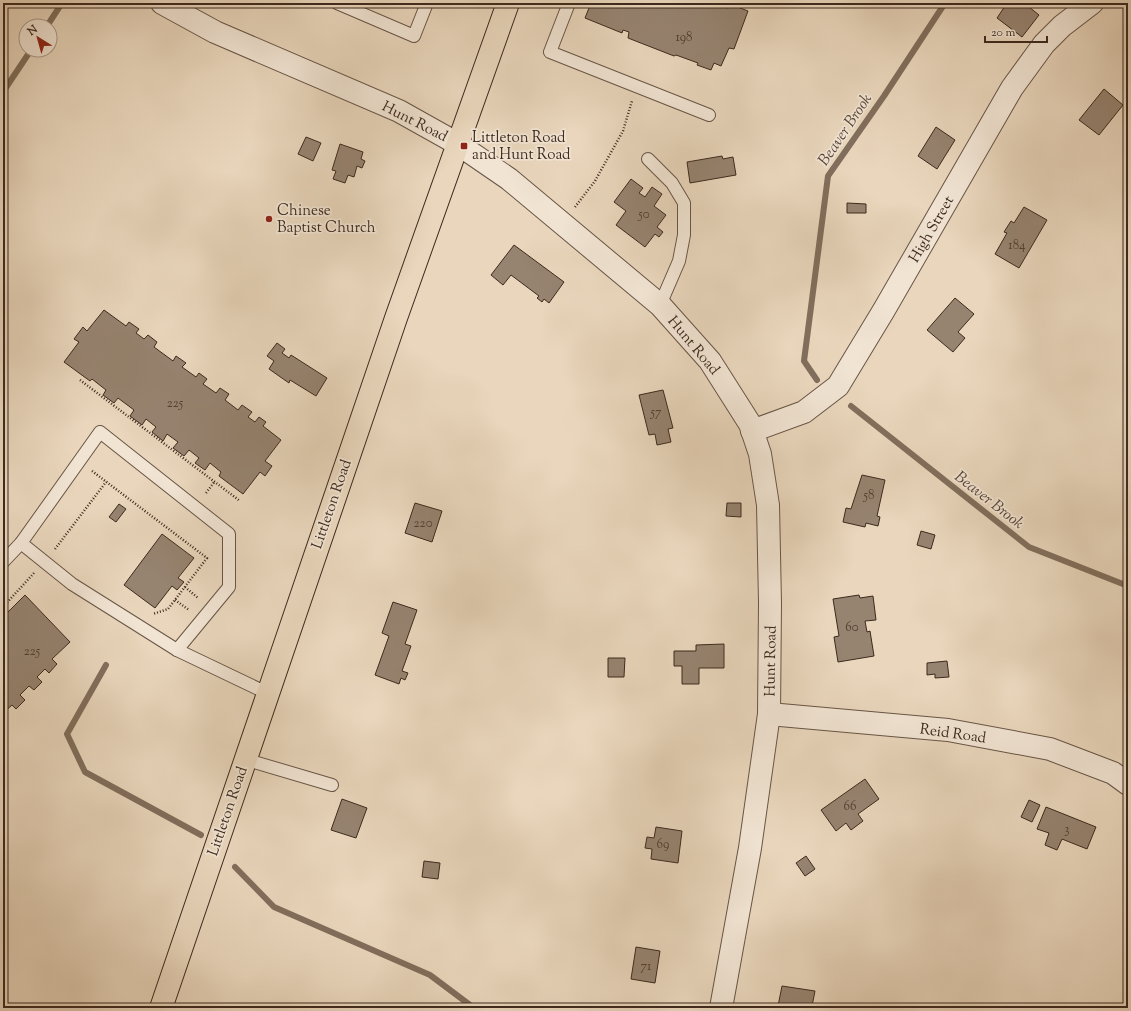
<svg xmlns="http://www.w3.org/2000/svg" width="1131" height="1011" font-family="'Sorts Mill Goudy',serif">
  <rect width="100%" height="100%" fill="#e9d6bc"/>
  <filter id="stains"><feTurbulence type="fractalNoise" baseFrequency=".005" numOctaves="4"/><feColorMatrix values="0 0 0 0 .2 0 0 0 0 .09 0 0 0 0 .02 0 0 0 .5 -.17"/></filter>
  <radialGradient id="worn" r=".72"><stop offset=".6" stop-color="#630" stop-opacity="0"/><stop offset="1" stop-color="#630" stop-opacity=".3"/></radialGradient>
  <g fill="none" stroke-linecap="round" stroke-linejoin="round">
    <!-- stream -->
    <g stroke="#816e5c" stroke-width="6">
      <polyline points="47,26 62,3"/>
      <polyline points="3,92 31,50"/>
      <polyline points="817,380 804,361 828,176 884,96 945,3"/>
      <polyline points="851,406 1029,547 1128,586"/>
      <polyline points="106,665 67,734 85,772 201,835"/>
      <polyline points="235,867 274,907 430,975 474,1008"/>
    </g>
  </g>
  <!-- building -->
  <g fill="#968370" stroke="#3d2a1e">
    <polygon points="591,3 712,3 728,8 730,4 748,11 734,49 729,48 721,66 714,63 711,70 697,65 698,63 676,55 674,56 628,38 629,32 623,30 622,33 585,18"/>
    <polygon points="1007,3 1024,3 1039,15 1022,37 997,18"/>
    <polygon points="1104,89 1123,105 1099,135 1079,120"/>
    <polygon points="936,127 955,140 937,169 918,156"/>
    <polygon points="306,137 321,143 313,161 298,154"/>
    <polygon points="340,144 363,152 361,159 365,161 362,168 357,166 354,177 348,175 345,183 333,179 336,171 332,170"/>
    <polygon points="722,156 723,159 733,157 736,175 690,183 687,162"/>
    <polygon points="631,179 643,188 639,193 645,197 652,187 662,194 654,206 666,215 657,227 663,232 659,237 655,234 645,247 616,225 626,211 614,202"/>
    <polygon points="847,203 866,204 866,213 847,213"/>
    <polygon points="1024,207 1047,220 1019,268 995,254 1007,233 1004,232 1011,221 1014,223"/>
    <polygon points="514,245 564,282 549,303 544,299 542,302 537,298 539,296 511,275 503,285 491,275"/>
    <polygon points="955,298 974,314 958,332 965,338 953,352 927,330"/>
    <polygon points="104,310 126,326 129,322 139,329 136,333 144,339 148,335 157,342 154,347 173,361 176,356 186,363 182,367 196,377 199,373 207,379 203,384 216,393 220,388 229,394 225,400 238,410 242,405 252,412 248,417 255,422 259,417 266,422 263,426 281,440 265,461 272,466 265,476 260,472 243,494 219,476 221,472 210,463 205,470 195,463 199,458 189,450 184,456 173,448 178,442 167,434 163,441 152,432 156,427 146,419 142,425 130,416 134,410 118,398 114,403 103,395 106,390 92,379 90,381 64,362 79,342 74,339 83,327 87,331"/>
    <polygon points="277,343 285,349 282,353 289,358 291,355 327,378 316,396 290,380 289,383 269,369 274,361 267,356"/>
    <polygon points="663,390 673,428 668,429 671,442 657,445 655,434 649,435 639,395"/>
    <polygon points="862,475 885,480 877,516 880,517 878,526 866,523 865,527 843,522 846,508 851,509"/>
    <polygon points="415,503 442,511 432,542 405,533"/>
    <polygon points="727,503 741,503 741,517 726,516"/>
    <polygon points="119,504 126,509 116,522 109,517"/>
    <polygon points="921,531 935,535 931,549 917,545"/>
    <polygon points="162,534 194,558 178,578 184,582 177,590 172,586 155,608 124,585"/>
    <polygon points="25,595 70,642 52,659 57,664 49,673 45,669 37,677 42,682 34,690 29,686 20,695 25,700 16,709 12,705 3,713 3,623 6,620 3,617"/>
    <polygon points="859,595 860,598 873,596 876,620 865,621 867,632 870,631 874,656 838,662 834,637 839,636 833,599"/>
    <polygon points="393,602 417,610 405,644 411,646 402,671 408,673 405,680 401,678 399,684 375,675 389,636 382,633"/>
    <polygon points="724,644 724,668 699,668 699,684 682,684 682,666 674,666 674,651 696,651 696,645"/>
    <polygon points="608,658 625,658 624,677 608,677"/>
    <polygon points="947,661 949,677 935,678 935,674 927,675 927,663"/>
    <polygon points="865,779 879,799 858,814 863,821 851,830 846,823 836,831 821,810"/>
    <polygon points="342,799 367,808 356,838 331,830"/>
    <polygon points="1029,800 1040,805 1032,822 1021,817"/>
    <polygon points="1046,807 1096,827 1087,849 1062,839 1057,850 1045,845 1049,833 1037,829"/>
    <polygon points="656,827 682,831 678,863 651,859 652,849 645,848 647,837 654,838"/>
    <polygon points="806,856 815,869 805,876 796,863"/>
    <polygon points="424,861 440,863 438,879 422,877"/>
    <polygon points="636,947 660,951 655,983 631,979"/>
    <polygon points="782,986 815,991 812,1006 801,1004 801,1008 773,1008 773,1006 778,1006"/>
  </g>
  <g fill="none" stroke-linecap="round" stroke-linejoin="round">
    <defs>
      <g id="service">
        <polyline points="337,3 414,36 427,3"/>
        <polyline points="569,3 550,52 709,115"/>
        <polyline points="648,159 672,183 684,203 684,235 679,261 660,305"/>
        <polyline points="21,543 72,584 177,650 267,693"/>
        <polyline points="3,562 21,543 100,432 229,534 229,587 177,650"/>
        <polyline points="244,759 332,785"/>
      </g>
      <g id="minor">
        <polyline points="752,431 804,412 838,386 884,310 1012,88 1044,44 1062,26 1092,3"/>
        <polyline points="769,714 948,730 1050,749 1113,773 1128,784"/>
      </g>
      <polyline id="tertiary" points="162,3 215,32 399,111 458,144 509,179 660,305 710,361 750,424 760,454 768,505 770,603 769,714 750,848 721,1008"/>
      <polyline id="primary" points="161,1008 396,318 508,3"/>
    </defs>
    <!-- service casing -->
    <use href="#service" stroke="#685546" stroke-width="14"/>
    <!-- minor casing -->
    <use href="#minor" stroke="#685546" stroke-width="24"/>
    <!-- tertiary casing -->
    <use href="#tertiary" stroke="#685546" stroke-width="24"/>
    <!-- primary casing -->
    <use href="#primary" stroke="#3d2a1e" stroke-width="24"/>
    <!-- path -->
    <g stroke="#3d2a1e" stroke-width="2.5" stroke-dasharray="1 2" stroke-linecap="butt">
      <polyline points="575,207 595,181 623,131 632,101"/>
      <polyline points="80,380 240,501"/>
      <polyline points="92,471 207,558 168,609 153,614"/>
      <polyline points="206,493 215,481"/>
      <polyline points="55,549 106,482"/>
      <polyline points="185,587 198,598"/>
      <polyline points="175,600 189,610"/>
      <polyline points="3,607 34,573"/>
    </g>
    <!-- service -->
    <use href="#service" stroke="#f1e4d3" stroke-width="12"/>
    <!-- minor -->
    <use href="#minor" stroke="#f1e4d3" stroke-width="22"/>
    <!-- tertiary -->
    <use href="#tertiary" stroke="#f1e4d3" stroke-width="22"/>
    <!-- primary -->
    <use href="#primary" stroke="#e9d6bc" stroke-width="22"/>
  </g>
  <!-- markers -->
  <g fill="#8f2418" stroke="#f1e4d3" stroke-width="1.5">
    <rect x="460" y="142" width="8" height="8" rx="2"/>
    <circle cx="269" cy="219" r="4"/>
  </g>
  <g text-anchor="middle" stroke-width="3.5" stroke-linejoin="round" paint-order="stroke">
    <!-- number labels -->
    <g font-size="13" fill="#534032">
      <text x="684" y="41">198</text>
      <text x="644" y="218">50</text>
      <text x="1017" y="249">184</text>
      <text x="175" y="407">225</text>
      <text x="656" y="416">57</text>
      <text x="869" y="499">58</text>
      <text x="423" y="527">220</text>
      <text x="852" y="631">60</text>
      <text x="32" y="655">225</text>
      <text x="850" y="810">66</text>
      <text x="1067" y="833">3</text>
      <text x="663" y="848">69</text>
      <text x="646" y="970">71</text>
    </g>
    <!-- street labels -->
    <g font-size="15" fill="#3d2a1e" stroke="#f1e4d3">
      <text transform="translate(415 121) rotate(27)" y="5">Hunt Road</text>
      <text transform="translate(931 229) rotate(-60)" y="5">High Street</text>
      <text transform="translate(694 345) rotate(50)" y="5">Hunt Road</text>
      <text transform="translate(331 504) rotate(-71)" y="5">Littleton Road</text>
      <text transform="translate(770 661) rotate(-89)" y="5">Hunt Road</text>
      <text transform="translate(953 733) rotate(8)" y="5">Reid Road</text>
      <text transform="translate(227 811) rotate(-71)" y="5">Littleton Road</text>
    </g>
    <!-- poi labels -->
    <g font-size="15" fill="#3d2a1e" stroke="#f1e4d3" text-anchor="start">
      <text x="472" y="142">Littleton Road<tspan x="472" dy="17">and Hunt Road</tspan></text>
      <text x="277" y="215">Chinese<tspan x="277" dy="17">Baptist Church</tspan></text>
    </g>
    <!-- water labels -->
    <g font-size="16" font-style="italic" fill="#5a4638" stroke="#f1e4d3">
      <text transform="translate(844 129) rotate(-56)" y="6">Beaver Brook</text>
      <text transform="translate(990 499) rotate(38)" y="6">Beaver Brook</text>
    </g>
  </g>
  <!-- margin -->
  <rect width="1131" height="1011" fill="none" stroke="#e9d6bc" stroke-width="16"/>
  <rect x="4" y="4" width="1123" height="1003" fill="none" stroke="#3d2a1e" stroke-width="2"/>
  <rect x="8" y="8" width="1115" height="995" fill="none" stroke="#3d2a1e"/>
  <!-- north arrow -->
  <g transform="translate(38 38) rotate(323)"><circle r="19" fill="#f1e4d3" stroke="#a99a8b"/>
  <path d="M0-3L7 15L0 10L-7 15Z" fill="#8f2418"/>
  <text y="-6" font-size="11" font-weight="bold" text-anchor="middle" fill="#3d2a1e">N</text>
  </g>
  <!-- scale -->
  <path d="M985 36v6h62v-6" fill="none" stroke="#3d2a1e" stroke-width="2"/>
  <text x="991" y="36" font-size="12" fill="#3d2a1e" stroke="#f1e4d3" stroke-width="3" paint-order="stroke">20 m</text>
  <rect width="100%" height="100%" filter="url(#stains)"/>
  <rect width="100%" height="100%" fill="url(#worn)"/>
</svg>
